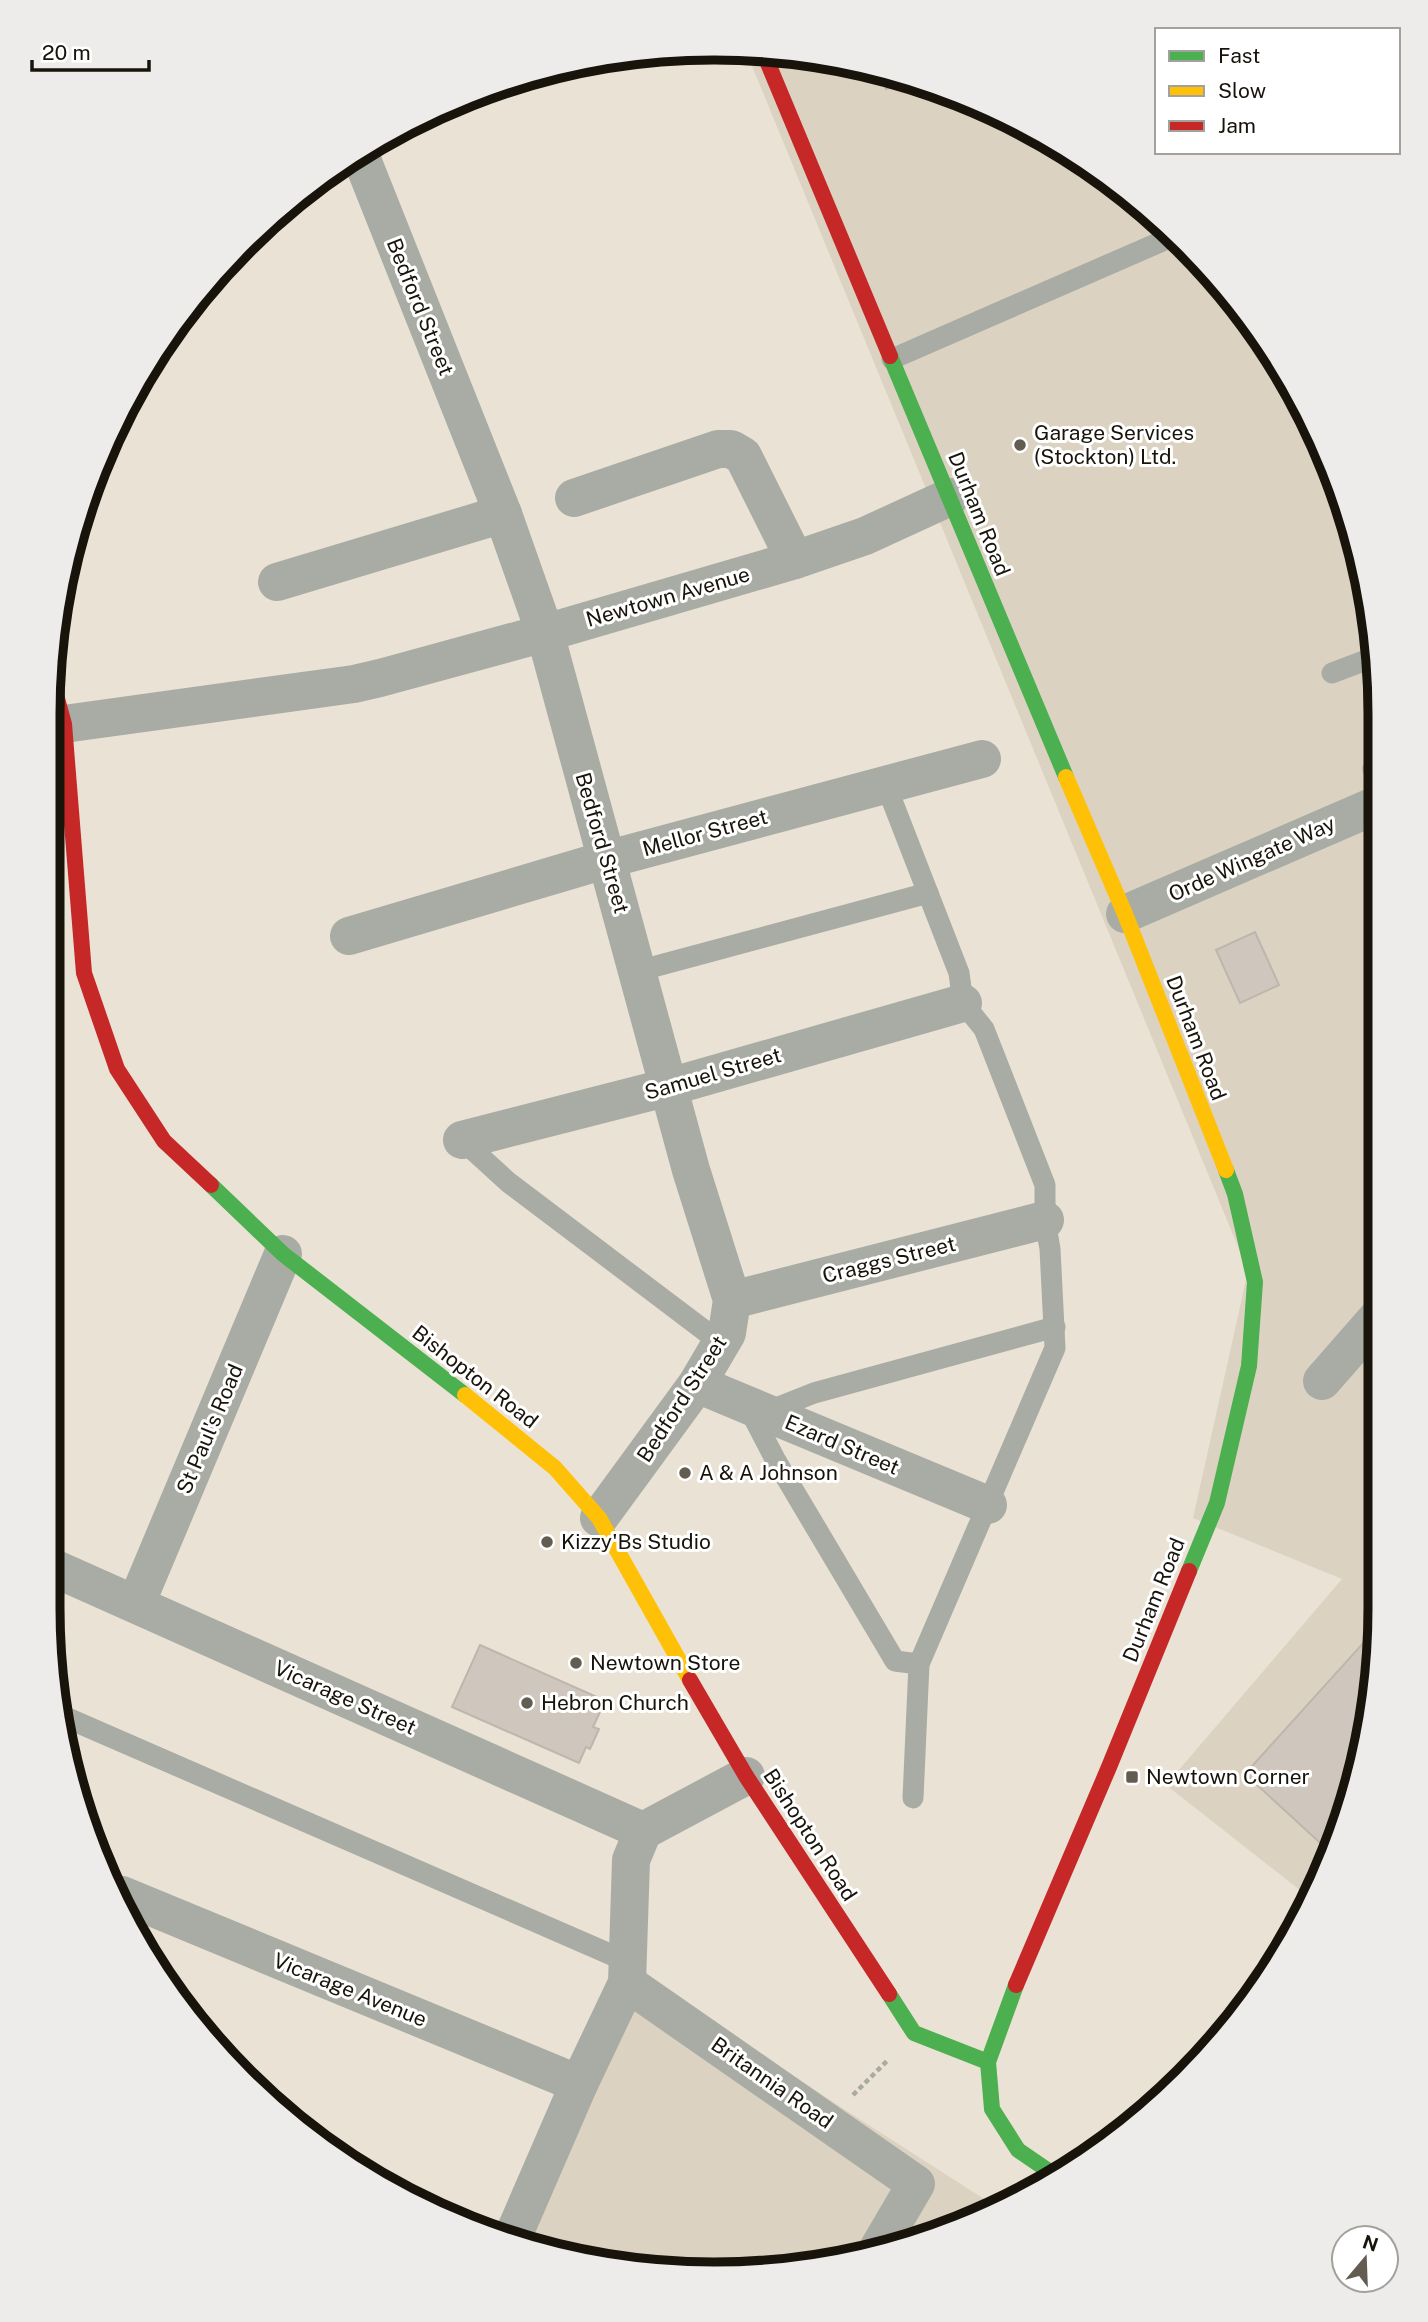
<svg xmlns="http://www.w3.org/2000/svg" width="1428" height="2322" font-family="'Public Sans',sans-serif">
  <rect width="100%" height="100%" fill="#eae2d4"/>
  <!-- commercial -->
  <g fill="#dcd2c1">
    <polygon points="745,49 757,49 886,70 1009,116 1120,185 1216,275 1292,381 1345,500 1379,670 1375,1695 1330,1863 1310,1898 1166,1785 1342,1579 1193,1518 1248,1271"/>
    <polygon points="637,1973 850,2113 995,2206 928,2239 714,2275 500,2239 491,2234"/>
  </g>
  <!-- building -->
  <g fill="#cfc7bd" stroke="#beb6ac" stroke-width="2">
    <polygon points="877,68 886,70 911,79 886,89"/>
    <polygon points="1255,932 1279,985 1240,1003 1216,950"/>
    <polygon points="50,1086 62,1091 50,1118"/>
    <polygon points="1375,1630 1375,1695 1335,1844 1329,1851 1245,1774"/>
    <polygon points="480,1645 599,1698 600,1712 593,1727 599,1729 590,1749 586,1747 579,1763 452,1707"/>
  </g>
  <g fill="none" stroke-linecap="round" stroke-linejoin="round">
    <!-- path -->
    <polyline stroke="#a9aaa1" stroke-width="4.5" stroke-dasharray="5 3.5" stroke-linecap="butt" points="853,2095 889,2059"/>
    <!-- lane -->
    <g stroke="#a8aca4" stroke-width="21">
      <polyline points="892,359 1174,236"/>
      <polyline points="1332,673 1377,656"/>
      <polyline points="1373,769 1379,783"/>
      <polyline points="638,971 928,893"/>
      <polyline points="462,1140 508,1182 721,1343"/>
      <polyline points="748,1407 775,1459 895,1661 919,1664 1055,1348 1050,1249 1045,1220 1045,1185 984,1029 963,1003 959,973 886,785"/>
      <polyline points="766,1412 814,1393 1055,1327"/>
      <polyline points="65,1717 628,1962"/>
      <polyline points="913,1798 919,1664"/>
    </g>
    <!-- street -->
    <g stroke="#a8aca4" stroke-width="38">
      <polyline points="359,152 503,514 545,633 691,1170 732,1300 727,1333 697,1384 599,1518"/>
      <polyline points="574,498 718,449 731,449 743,456 795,560"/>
      <polyline points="277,582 503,514"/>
      <polyline points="64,724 354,684 380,678 545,633 795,560 865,536 950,497"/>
      <polyline points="1125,914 1379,804"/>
      <polyline points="349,936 605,860 982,759"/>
      <polyline points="462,1140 669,1087 963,1003"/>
      <polyline points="732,1300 1045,1220"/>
      <polyline points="1322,1381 1377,1318"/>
      <polyline points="697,1384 988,1505"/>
      <polyline points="47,1565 643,1831"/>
      <polyline points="136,1604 283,1254"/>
      <polyline points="122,1895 579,2084"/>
      <polyline points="627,1983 916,2184 879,2247"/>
      <polyline points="511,2241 579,2084 627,1983 631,1860 643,1831 746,1776"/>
    </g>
    <!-- fast -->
    <g stroke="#4caf50" stroke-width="16">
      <polyline points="890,356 1066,777"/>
      <polyline points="211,1185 283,1254 465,1395"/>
      <polyline points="1189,1571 1217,1503 1249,1366 1255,1282 1235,1194 1226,1170"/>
      <polyline points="1016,1985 988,2062 992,2109 1018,2150 1056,2176"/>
      <polyline points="889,1994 914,2033 988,2062"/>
    </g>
    <!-- slow -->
    <g stroke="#ffc107" stroke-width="16">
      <polyline points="1066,777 1125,914 1226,1170"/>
      <polyline points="465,1395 555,1468 599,1518 690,1680"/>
    </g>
    <!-- jam -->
    <g stroke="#c62828" stroke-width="16">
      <polyline points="762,49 890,356"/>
      <polyline points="53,684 64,724 84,973 117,1069 164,1141 211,1185"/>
      <polyline points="690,1680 746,1776 889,1994"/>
      <polyline points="1016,1985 1109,1767 1189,1571"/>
    </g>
  </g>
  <!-- markers -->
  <g fill="#625c51" stroke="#fff" stroke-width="2.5">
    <circle cx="1020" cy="445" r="7"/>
    <circle cx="685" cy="1473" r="7"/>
    <circle cx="547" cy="1542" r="7"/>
    <circle cx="576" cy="1663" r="7"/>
    <circle cx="527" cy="1703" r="7"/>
    <rect x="1125" y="1770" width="14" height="14" rx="3.5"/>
  </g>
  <g text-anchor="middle" stroke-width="6" stroke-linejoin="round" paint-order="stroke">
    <!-- street labels -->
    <g font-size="21" fill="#18140b" stroke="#fff">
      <text transform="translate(420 307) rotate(68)" y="7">Bedford Street</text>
      <text transform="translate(979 514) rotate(68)" y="7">Durham Road</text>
      <text transform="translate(668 597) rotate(-16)" y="7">Newtown Avenue</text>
      <text transform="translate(705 833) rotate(-15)" y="7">Mellor Street</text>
      <text transform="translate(602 843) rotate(74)" y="7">Bedford Street</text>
      <text transform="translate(1252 859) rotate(-24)" y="7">Orde Wingate Way</text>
      <text transform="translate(1196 1038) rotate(69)" y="7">Durham Road</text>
      <text transform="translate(713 1074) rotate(-16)" y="7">Samuel Street</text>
      <text transform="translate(889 1260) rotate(-14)" y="7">Craggs Street</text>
      <text transform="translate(475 1377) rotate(38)" y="7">Bishopton Road</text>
      <text transform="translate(682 1399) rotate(-57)" y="7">Bedford Street</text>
      <text transform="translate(210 1429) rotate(-67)" y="7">St Paul's Road</text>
      <text transform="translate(842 1445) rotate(23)" y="7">Ezard Street</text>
      <text transform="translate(1154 1600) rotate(-68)" y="7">Durham Road</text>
      <text transform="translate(345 1698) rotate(24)" y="7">Vicarage Street</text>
      <text transform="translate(810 1835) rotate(57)" y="7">Bishopton Road</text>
      <text transform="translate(350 1990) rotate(22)" y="7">Vicarage Avenue</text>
      <text transform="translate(772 2083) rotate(35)" y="7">Britannia Road</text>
    </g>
    <!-- poi labels -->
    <g font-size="21" fill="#18140b" stroke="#fff" text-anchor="start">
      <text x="1034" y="440">Garage Services<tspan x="1034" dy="24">(Stockton) Ltd.</tspan></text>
      <text x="699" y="1480">A &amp; A Johnson</text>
      <text x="561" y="1549">Kizzy'Bs Studio</text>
      <text x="590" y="1670">Newtown Store</text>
      <text x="541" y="1710">Hebron Church</text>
      <text x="1146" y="1784">Newtown Corner</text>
    </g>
  </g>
  <!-- crop -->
  <path d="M0 0H1428V2322H0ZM714 60H714A654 654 0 0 1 1368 714V1608A654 654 0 0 1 714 2262H714A654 654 0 0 1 60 1608V714A654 654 0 0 1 714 60Z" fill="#edeceb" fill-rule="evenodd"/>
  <path fill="none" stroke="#18140b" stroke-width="9" d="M714 60H714A654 654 0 0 1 1368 714V1608A654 654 0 0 1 714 2262H714A654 654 0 0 1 60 1608V714A654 654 0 0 1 714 60Z"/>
  <!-- legend -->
  <rect x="1155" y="28" width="245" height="126" fill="#ffffff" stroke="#a3a19d" stroke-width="2"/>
  <rect x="1169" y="51" width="35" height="10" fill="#4caf50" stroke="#a3a19d" stroke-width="2"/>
  <text x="1218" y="63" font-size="21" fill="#18140b">Fast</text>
  <rect x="1169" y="86" width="35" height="10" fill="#ffc107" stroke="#a3a19d" stroke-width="2"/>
  <text x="1218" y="98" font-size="21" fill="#18140b">Slow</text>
  <rect x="1169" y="121" width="35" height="10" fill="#c62828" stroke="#a3a19d" stroke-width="2"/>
  <text x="1218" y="133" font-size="21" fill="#18140b">Jam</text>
  <!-- north arrow -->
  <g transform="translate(1365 2259) rotate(19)"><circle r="33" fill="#ffffff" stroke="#a3a19d" stroke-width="2"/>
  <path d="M0-5L12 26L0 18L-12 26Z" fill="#625c51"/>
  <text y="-10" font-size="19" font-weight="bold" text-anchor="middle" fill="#18140b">N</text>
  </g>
  <!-- scale -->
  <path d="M32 60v10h117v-10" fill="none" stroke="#18140b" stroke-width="3.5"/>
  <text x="42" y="60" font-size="21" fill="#18140b" stroke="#ffffff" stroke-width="5" paint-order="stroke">20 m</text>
</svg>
